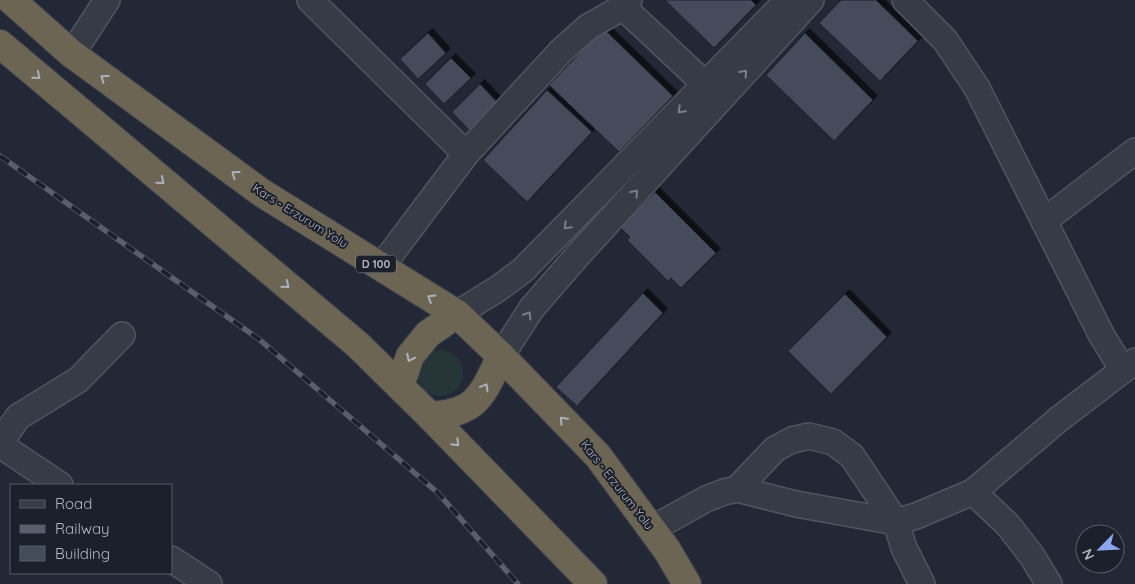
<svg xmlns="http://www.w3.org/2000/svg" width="1135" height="584" font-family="Quicksand,sans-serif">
  <defs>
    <filter id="shadow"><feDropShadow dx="4.5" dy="-4.5" stdDeviation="0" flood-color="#0009"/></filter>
  </defs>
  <rect width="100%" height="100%" fill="#222836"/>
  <!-- green -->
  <circle fill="#253538" cx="440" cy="373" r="23"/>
  <!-- building -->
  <g fill="#444b5a" stroke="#1d222d" filter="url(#shadow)">
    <polygon points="665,0 751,0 756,5 714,48"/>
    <polygon points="841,0 876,0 918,41 880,81 819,23"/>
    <polygon points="603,28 673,96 619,152 549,85"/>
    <polygon points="428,33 446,53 418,79 400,59"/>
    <polygon points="805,33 873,100 834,141 766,75"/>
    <polygon points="451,58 471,78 444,104 425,84"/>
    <polygon points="480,84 499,104 470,131 452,112"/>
    <polygon points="547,90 592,132 527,202 483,160"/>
    <polygon points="655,192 716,253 681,288 671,278 668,281 627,240 630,237 620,227"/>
    <polygon points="643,293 663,313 577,406 556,387"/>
    <polygon points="845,294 887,337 831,394 788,351"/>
  </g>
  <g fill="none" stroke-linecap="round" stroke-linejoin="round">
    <defs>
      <g id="minor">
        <polyline points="310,0 466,154"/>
        <polyline points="629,0 623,7 706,85"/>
        <polyline points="905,0 945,40 977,88 1102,336 1123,370"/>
        <polyline points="72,54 107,0"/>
        <polyline points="1044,221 1135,151"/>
        <polyline points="381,267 466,154 562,50 588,27 623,7"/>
        <polyline points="457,314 499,288 523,270 788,0"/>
        <polyline points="501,356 532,308 578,255 811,0"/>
        <polyline points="0,443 18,417 78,380 122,335"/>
        <polyline points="0,445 60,485"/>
        <polyline points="737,489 775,449 792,440 809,436 833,442 852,456 896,522 904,548 922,584"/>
        <polyline points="973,492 1008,525 1032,556 1049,584"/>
        <polyline points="652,529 706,499 724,492 737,489 796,504 896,522 916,516 973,492 1059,419 1135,361"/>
        <polyline points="171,559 209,584"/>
      </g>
      <g id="highway">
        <polyline points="11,0 72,54 262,193 457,314 501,356 598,456 667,550 687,584"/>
        <polyline points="0,44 358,345 430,416 593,584"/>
        <polyline points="400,386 410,356 428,334 457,314"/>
        <path d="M430,416C478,413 482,395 501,356"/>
      </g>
    </defs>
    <!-- minor casing -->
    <use href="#minor" stroke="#505561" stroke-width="28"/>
    <!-- highway casing -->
    <use href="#highway" stroke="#3d424e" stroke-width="30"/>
    <!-- minor -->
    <use href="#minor" stroke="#363b46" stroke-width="25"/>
    <!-- highway -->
    <use href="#highway" stroke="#6c6553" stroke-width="28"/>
    <defs>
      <polyline id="rail" points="0,156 260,340 438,493 518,584"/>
    </defs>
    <!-- rail casing -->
    <use href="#rail" stroke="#585e6d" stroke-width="5.5"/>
    <!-- rail -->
    <use href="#rail" stroke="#1b202b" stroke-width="4" stroke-dasharray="11" stroke-linecap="butt"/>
  </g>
  <!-- one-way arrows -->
  <defs><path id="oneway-chevron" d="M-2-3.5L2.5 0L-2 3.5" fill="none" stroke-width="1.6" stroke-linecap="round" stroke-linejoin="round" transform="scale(1.25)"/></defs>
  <g stroke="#797e8b">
    <use href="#oneway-chevron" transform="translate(744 73) rotate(-48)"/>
    <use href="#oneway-chevron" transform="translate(681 110) rotate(135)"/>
    <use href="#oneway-chevron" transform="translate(635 193) rotate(-48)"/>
    <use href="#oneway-chevron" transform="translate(567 226) rotate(135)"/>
    <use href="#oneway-chevron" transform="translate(528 315) rotate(-57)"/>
  </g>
  <g stroke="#adb1bd">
    <use href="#oneway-chevron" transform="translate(37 76) rotate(40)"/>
    <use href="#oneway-chevron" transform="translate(104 78) rotate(-144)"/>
    <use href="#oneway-chevron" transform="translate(235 174) rotate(-144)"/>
    <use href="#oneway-chevron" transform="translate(161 181) rotate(40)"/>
    <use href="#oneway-chevron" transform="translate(286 285) rotate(40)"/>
    <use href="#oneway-chevron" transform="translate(431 298) rotate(-148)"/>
    <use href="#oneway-chevron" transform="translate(410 358) rotate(117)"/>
    <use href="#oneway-chevron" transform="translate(485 387) rotate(-59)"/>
    <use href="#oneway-chevron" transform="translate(563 420) rotate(-133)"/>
    <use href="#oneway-chevron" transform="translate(456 443) rotate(46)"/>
  </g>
  <g text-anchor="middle" stroke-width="4" stroke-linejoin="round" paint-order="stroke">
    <!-- shield labels -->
    <rect fill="#1b202b" stroke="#838895" stroke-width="1" x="356" y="255.5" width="40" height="17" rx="4"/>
    <g font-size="11" font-weight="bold" fill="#b0b5c3">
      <text x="376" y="268">D 100</text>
    </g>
    <!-- street labels -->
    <g font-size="12" fill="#b0b5c3" stroke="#1b202b">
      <text transform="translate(300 216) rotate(32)" y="4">Kars - Erzurum Yolu</text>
      <text transform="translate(617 485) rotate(52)" y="4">Kars - Erzurum Yolu</text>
    </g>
  </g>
  <!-- legend -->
  <rect x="10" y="484" width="162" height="90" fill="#1b202b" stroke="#575c68"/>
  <rect x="20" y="500" width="25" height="8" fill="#363b46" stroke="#575c68"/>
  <text x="55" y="509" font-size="15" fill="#b0b5c3">Road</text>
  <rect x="20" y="525" width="25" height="8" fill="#585e6d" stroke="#575c68"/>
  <text x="55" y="534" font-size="15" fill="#b0b5c3">Railway</text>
  <rect x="20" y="546" width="25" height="15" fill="#444b5a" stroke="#575c68"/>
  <text x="55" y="559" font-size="15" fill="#b0b5c3">Building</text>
  <!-- north arrow -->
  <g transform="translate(1100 549) rotate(246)"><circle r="24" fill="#1b202b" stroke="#575c68"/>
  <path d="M0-4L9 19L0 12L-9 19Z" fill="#8ba6ed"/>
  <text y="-8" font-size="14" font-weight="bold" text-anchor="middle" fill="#b0b5c3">N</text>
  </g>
</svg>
